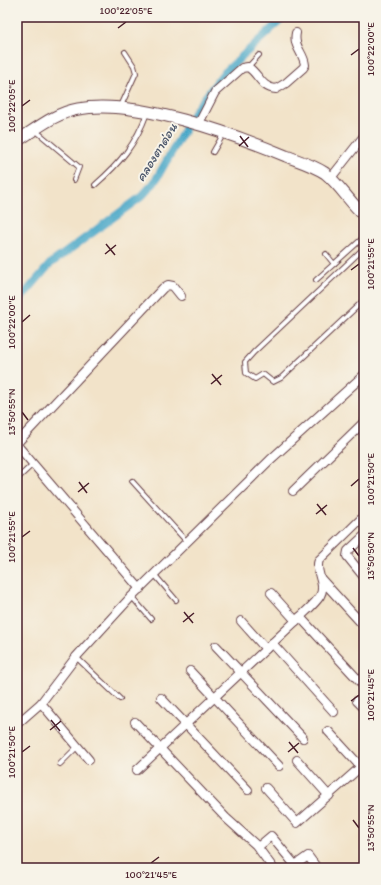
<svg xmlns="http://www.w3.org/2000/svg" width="381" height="885" font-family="Itim,'Playpen Sans Thai',sans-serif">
  <rect width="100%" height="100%" fill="#f7f3e8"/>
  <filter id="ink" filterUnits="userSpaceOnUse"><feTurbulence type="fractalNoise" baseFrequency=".025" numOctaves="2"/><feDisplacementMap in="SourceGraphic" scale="8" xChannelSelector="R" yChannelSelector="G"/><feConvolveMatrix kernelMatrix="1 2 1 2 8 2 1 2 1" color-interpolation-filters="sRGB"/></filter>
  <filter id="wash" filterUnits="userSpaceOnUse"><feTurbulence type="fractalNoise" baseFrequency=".012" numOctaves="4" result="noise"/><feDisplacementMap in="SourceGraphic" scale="16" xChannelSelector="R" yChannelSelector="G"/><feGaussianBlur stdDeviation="0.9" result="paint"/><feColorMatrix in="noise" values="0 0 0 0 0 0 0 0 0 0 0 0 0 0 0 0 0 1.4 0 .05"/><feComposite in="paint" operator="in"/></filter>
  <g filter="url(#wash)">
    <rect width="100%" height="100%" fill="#f2e3c9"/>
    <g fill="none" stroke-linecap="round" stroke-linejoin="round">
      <!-- canal -->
      <polyline stroke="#4aa7c8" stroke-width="8" points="17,303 50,264 141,197 154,183 195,111 222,75 284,17"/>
    </g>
  </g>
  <g filter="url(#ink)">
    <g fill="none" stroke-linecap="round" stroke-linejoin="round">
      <defs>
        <g id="lane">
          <polyline points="248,67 259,55"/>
          <polyline points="121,106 136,73 134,66 125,52"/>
          <polyline points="35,130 79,167 74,180"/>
          <polyline points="213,152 224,133"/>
          <path d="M95,185C120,163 136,144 147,113"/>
          <polyline points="364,248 254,352 245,362 246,373 255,379 263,374 273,382 281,378 364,300"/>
          <polyline points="326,254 334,264"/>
          <polyline points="316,280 364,237"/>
          <polyline points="17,479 33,464"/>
          <polyline points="132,481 187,542"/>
          <polyline points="154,574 176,600"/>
          <polyline points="132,597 151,619"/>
          <polyline points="76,657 120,699"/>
          <polyline points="60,764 77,747"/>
        </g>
        <g id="street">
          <path d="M198,125L215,92L242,68L248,67C259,74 261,88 276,89L286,83L303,68L305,65C304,53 293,47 296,33"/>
          <polyline points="330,179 364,136"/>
          <polyline points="17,443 163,288 168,285 173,286 181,296"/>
          <polyline points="17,445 140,589"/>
          <polyline points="293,491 364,422"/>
          <polyline points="364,536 348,551 347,556 364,577"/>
          <polyline points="321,579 364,626"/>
          <polyline points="271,593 296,621"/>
          <polyline points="300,617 363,685"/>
          <polyline points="241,621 266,649"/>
          <polyline points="272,643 334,712"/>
          <polyline points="216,646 303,738"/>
          <polyline points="190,671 279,766"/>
          <polyline points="161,698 248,790"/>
          <polyline points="357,701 364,708"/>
          <polyline points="41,703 89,760"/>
          <polyline points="135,722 226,818 256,845 273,868"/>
          <polyline points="17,724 41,703 76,657 131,597 270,460 364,375"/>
          <polyline points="328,731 361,767"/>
          <polyline points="297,760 329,796"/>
          <path d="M137,770L300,617C306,611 315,604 320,596C327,584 314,572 319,560L364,516"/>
          <polyline points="266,788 297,823 364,764"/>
          <polyline points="258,847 271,836 295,865"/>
          <polyline points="291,868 308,856 317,868"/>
        </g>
        <path id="secondary" d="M17,141C36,129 55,113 78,109C135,98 233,134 286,156C299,161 313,165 325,173C340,185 350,203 364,215"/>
      </defs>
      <!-- lane casing -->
      <use href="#lane" stroke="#633c43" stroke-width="6"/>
      <!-- street casing -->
      <use href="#street" stroke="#633c43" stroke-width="10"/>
      <!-- secondary casing -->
      <use href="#secondary" stroke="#633c43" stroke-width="13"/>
      <!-- lane -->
      <use href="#lane" stroke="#fff" stroke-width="4"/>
      <!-- street -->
      <use href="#street" stroke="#fff" stroke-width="8"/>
      <!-- secondary -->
      <use href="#secondary" stroke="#fff" stroke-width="11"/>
    </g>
  </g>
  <!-- ticks -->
  <path fill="none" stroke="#4a1f2b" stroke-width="1.5" d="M118,28L126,22M351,55L359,49M22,106L30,100M240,136L248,147M239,146L249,137M106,244L115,255M105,254L116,245M351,270L359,264M22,322L30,315M212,374L221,385M211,384L222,375M22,412L28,420M79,482L87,493M351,486L359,479M78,492L89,483M317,504L326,515M316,514L327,505M22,537L30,531M353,548L359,556M184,612L193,623M183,622L194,613M351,701L359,695M51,720L60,731M50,730L61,721M289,742L298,753M22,752L30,746M288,752L299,743M353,820L359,828M151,863L159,857"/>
  <g text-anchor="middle" stroke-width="4" stroke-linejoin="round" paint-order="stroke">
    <!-- water labels -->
    <g font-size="13" font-style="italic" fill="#4a556a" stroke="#f7f3e8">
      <text transform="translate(156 152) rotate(-58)" y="5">คลองตาด่อน</text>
    </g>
  </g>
  <!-- margin -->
  <rect width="381" height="885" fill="none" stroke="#f7f3e8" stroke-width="44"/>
  <rect x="22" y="22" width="337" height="841" fill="none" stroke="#4a1f2b" stroke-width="1.5"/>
  <g font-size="10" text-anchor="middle" fill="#4a1f2b">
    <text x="126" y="14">100°22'05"E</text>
    <text transform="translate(370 49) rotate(-90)" y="4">100°22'00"E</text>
    <text transform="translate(11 106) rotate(-90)" y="4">100°22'05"E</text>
    <text transform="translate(370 264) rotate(-90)" y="4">100°21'55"E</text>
    <text transform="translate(11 322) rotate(-90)" y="4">100°22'00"E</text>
    <text transform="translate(11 412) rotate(-90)" y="4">13°50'55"N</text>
    <text transform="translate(370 479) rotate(-90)" y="4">100°21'50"E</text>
    <text transform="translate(11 537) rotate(-90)" y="4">100°21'55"E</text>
    <text transform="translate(370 556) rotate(-90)" y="4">13°50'50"N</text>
    <text transform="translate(370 695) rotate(-90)" y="4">100°21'45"E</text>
    <text transform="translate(11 752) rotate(-90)" y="4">100°21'50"E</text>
    <text transform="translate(370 828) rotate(-90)" y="4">13°50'55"N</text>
    <text x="151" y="878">100°21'45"E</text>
  </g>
</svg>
